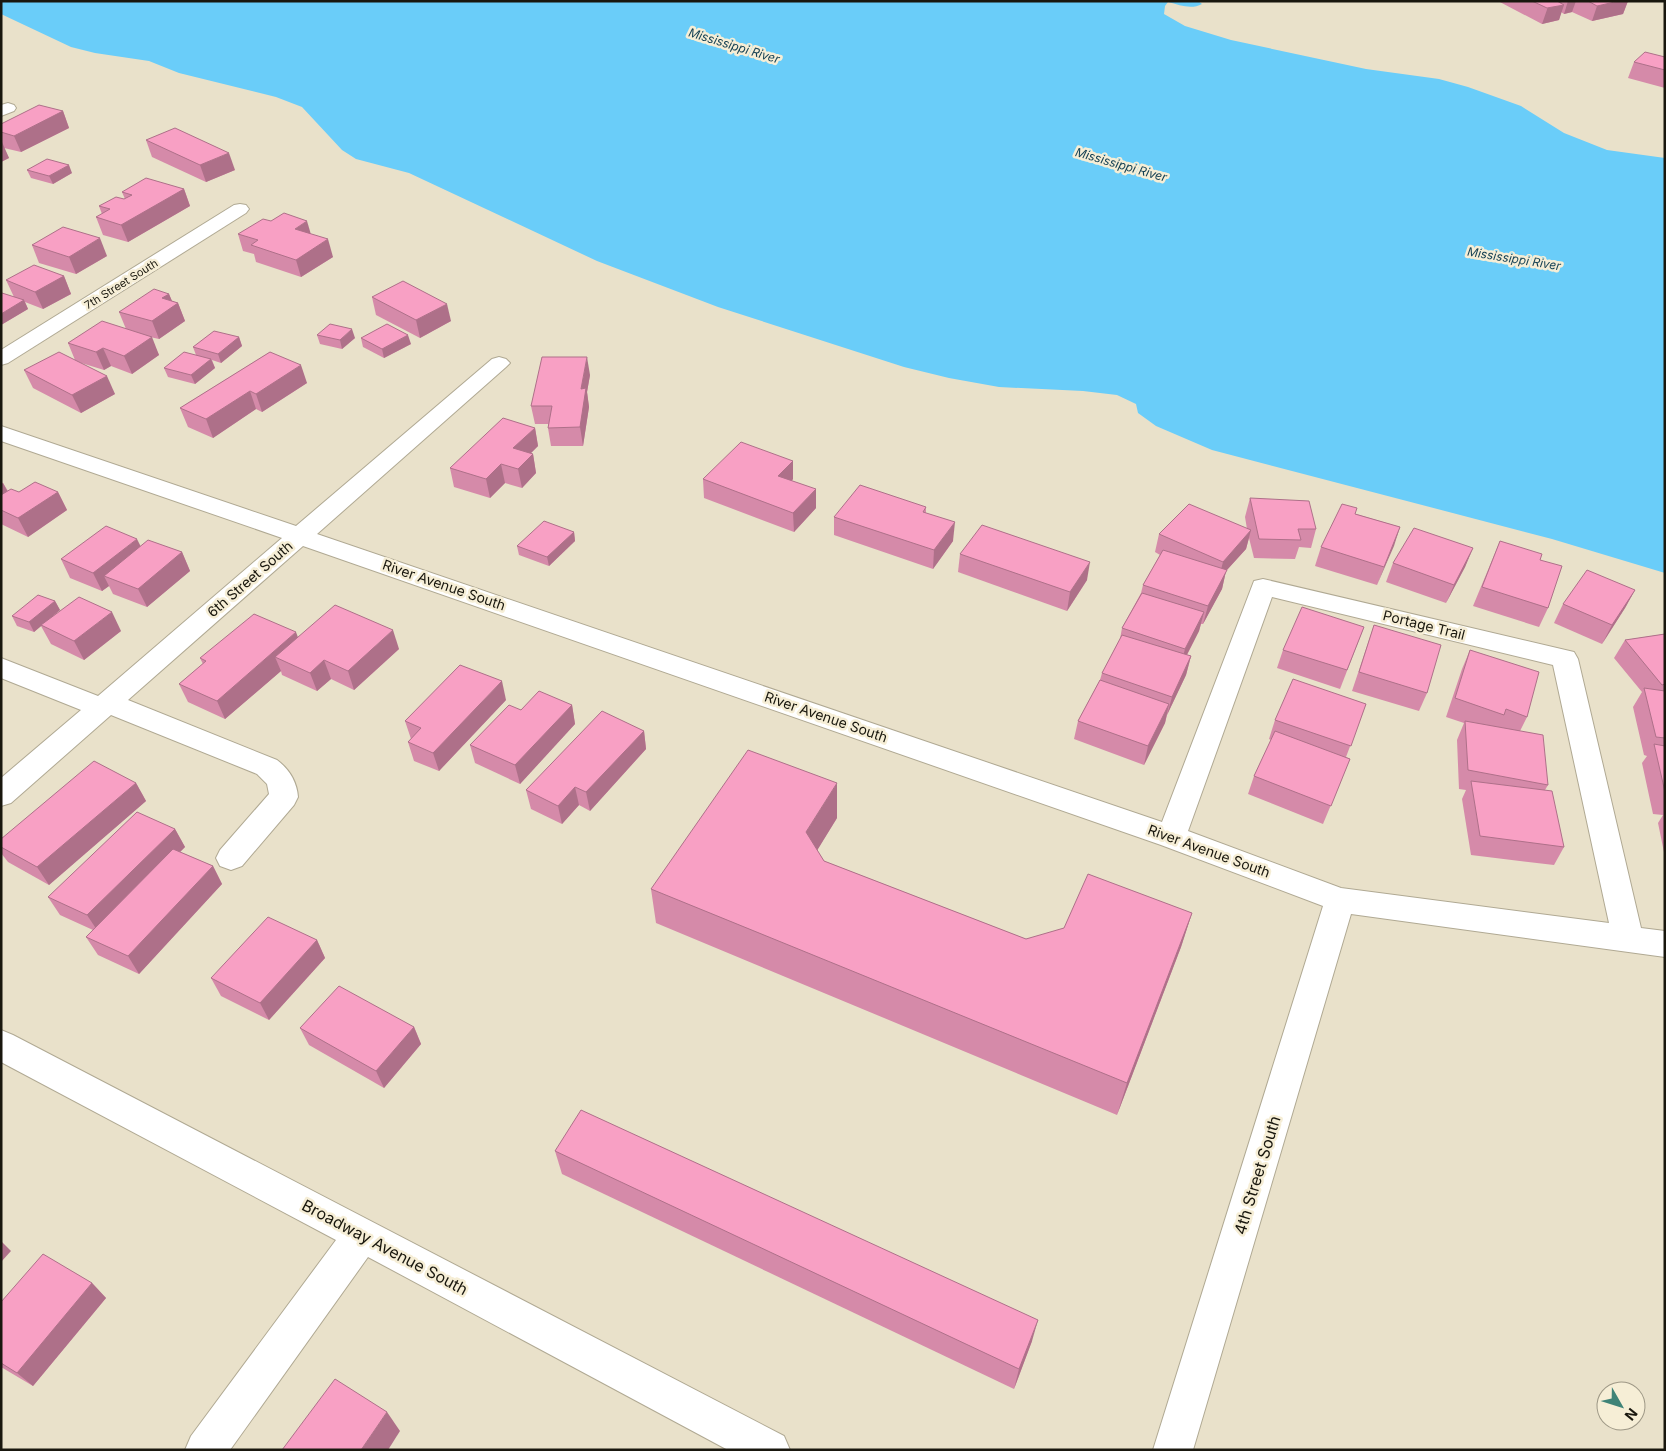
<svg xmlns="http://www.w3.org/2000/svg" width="1666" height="1451" font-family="Inter,sans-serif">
  <rect width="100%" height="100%" fill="#e9e1ca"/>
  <!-- water -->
  <path fill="#6acdf9" d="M1,1H1198L1202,4C1191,10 1180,5 1168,2L1165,6L1164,14L1185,26L1231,40L1366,69L1439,79L1468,87L1521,106L1564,133L1607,150L1665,158V573L1552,539L1212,450L1156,426L1138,413L1136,404L1117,395L1083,391L999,387L949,378L904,367L718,307L597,261L409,173L356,159L342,150L302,107L276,97L179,73L149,61L95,53L71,47L1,14Z"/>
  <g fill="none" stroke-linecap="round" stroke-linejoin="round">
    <defs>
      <g id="minor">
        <polygon points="8,103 14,105 16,108 14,111 1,116 1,105"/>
        <polygon points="240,204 246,205 249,209 246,213 8,363 1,365 1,350 234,205"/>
        <path d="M499,357L506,359L510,363L506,367L317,534L1162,822L1254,581L1263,579L1574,652L1578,659L1641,928L1665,931V957L1351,914L1193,1450H1153L1323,906L1161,845L303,546L128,700L277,760C289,769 297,782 298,797L294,805L242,866L231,870L220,866L216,858L220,850L269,794L267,784L257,774L111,715L11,803L1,806V778L81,710L1,678V658L98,696L282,538L1,441V426L296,526L492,359ZM1272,597L1553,665L1609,923L1341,888L1188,831Z"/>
        <polygon points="1,1030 13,1035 784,1436 790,1450 728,1450 368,1257 230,1450 185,1450 191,1436 336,1240 1,1062"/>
      </g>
    </defs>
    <!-- minor casing -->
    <use href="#minor" stroke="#b0a993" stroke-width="2"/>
    <!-- minor -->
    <use href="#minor" fill="#fff" fill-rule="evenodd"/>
  </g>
  <!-- wall -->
  <g fill="#d58aa9">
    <polygon points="1498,1 1628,1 1623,14 1592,21 1572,12 1564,14 1561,12 1559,20 1542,24"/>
    <polygon points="1665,57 1665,88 1628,78 1634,62"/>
    <polygon points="63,111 69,128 21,152 4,148 9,158 1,162 1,124"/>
    <polygon points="146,140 235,170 206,182 152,157"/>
    <polygon points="27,170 72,173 53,184 31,178"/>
    <polygon points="184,189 190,206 128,242 103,235 96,217 102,214 99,206 125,199 122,192"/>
    <polygon points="238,234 311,234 333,257 301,277 256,262 254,254 243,251"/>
    <polygon points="32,245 107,256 76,274 39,263"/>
    <polygon points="64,276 71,294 43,309 25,302 28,309 1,325 14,297 6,280"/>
    <polygon points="169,294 172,301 178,303 185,321 159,339 150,337 159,355 132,374 111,366 104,370 78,362 115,394 81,413 33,388 24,370 75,360 68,343 126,329 119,312"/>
    <polygon points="372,297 451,321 420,338 376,315"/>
    <polygon points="317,335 355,338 342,349 320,344"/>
    <polygon points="239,337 242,346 221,363 212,360 215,368 195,384 168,377 164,368 196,355 193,347"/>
    <polygon points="361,338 411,344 384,358 363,347"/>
    <polygon points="270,352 307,383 262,412 256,409 213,438 188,427 180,408"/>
    <polygon points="590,375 587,392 589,407 583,446 551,446 548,428 548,424 535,424 531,406"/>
    <polygon points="535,428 538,446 530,454 533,454 536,473 522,488 505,483 490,498 454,487 450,468"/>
    <polygon points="793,461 793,479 792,481 816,508 794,532 704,498 703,479"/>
    <polygon points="1,482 3,483 8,491 19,492 58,492 67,510 28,537 1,524"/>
    <polygon points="1250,498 1316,529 1311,548 1299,547 1295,559 1254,558 1249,538 1246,549 1226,571 1222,589 1203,624 1201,624 1199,631 1187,655 1191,656 1186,675 1167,715 1165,723 1144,765 1074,739 1078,721 1100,680 1102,673 1120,639 1122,628 1141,593 1143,585 1160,555 1155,552 1159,534 1247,529 1245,517"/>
    <polygon points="926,507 926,513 953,541 933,569 834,535 834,517"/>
    <polygon points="1356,514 1400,527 1377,585 1315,566 1321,547"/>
    <polygon points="574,532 575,541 549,566 519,555 517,546"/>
    <polygon points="1500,541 1540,560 1548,608 1539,627 1473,606"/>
    <polygon points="140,546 182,552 190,571 147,607 113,594 109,586 102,591 70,578 61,559"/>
    <polygon points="1473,548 1465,567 1446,603 1386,582 1393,563"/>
    <polygon points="960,554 1087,580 1067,611 958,572"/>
    <polygon points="1635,590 1625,608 1602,644 1554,623 1563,604"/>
    <polygon points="55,601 60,610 54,615 121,631 84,660 51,644 41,626 34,632 17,626 12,616"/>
    <polygon points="1374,625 1427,693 1419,711 1352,691"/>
    <polygon points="1364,627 1340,689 1277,668 1283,650"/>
    <polygon points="1665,634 1665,857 1658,823 1663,815 1653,814 1642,763 1647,756 1644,755 1633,707 1642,692 1614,658 1625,640"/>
    <polygon points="298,637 399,649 354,690 331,679 317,691 282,675 281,671 225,719 188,702 179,684 203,664 200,658"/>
    <polygon points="1470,650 1527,717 1520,731 1548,785 1545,790 1564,847 1554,865 1471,855 1462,799 1466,790 1459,789 1457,740 1464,723 1446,717 1462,669"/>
    <polygon points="506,700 439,771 414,761 408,742 411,739 405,721"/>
    <polygon points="1366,704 1346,757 1350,759 1323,824 1248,794 1254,776 1271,740 1269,739 1275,720"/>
    <polygon points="572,705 575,724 520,784 475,763 470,745 521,710"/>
    <polygon points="644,731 646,749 590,811 579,805 562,824 531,809 526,790"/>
    <polygon points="136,783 146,801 49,885 8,862 1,853 1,839"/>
    <polygon points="837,818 817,850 824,861 1026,939 1192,913 1181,947 1117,1115 656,923 651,889"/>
    <polygon points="175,829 185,847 180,852 213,866 222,884 139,974 98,955 86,937 93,930 60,915 48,897"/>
    <polygon points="317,940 325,958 269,1020 221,996 211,978"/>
    <polygon points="414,1027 421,1044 384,1088 309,1045 300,1028"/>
    <polygon points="555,1151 1032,1341 1014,1389 562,1174"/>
    <polygon points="92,1283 106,1298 33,1386 1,1367 1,1302"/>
  </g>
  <!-- shaded-wall -->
  <g fill="#ae7089">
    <polygon points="1550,1 1562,1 1560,6 1564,5 1559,20 1542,24"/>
    <polygon points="1568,1 1576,1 1572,12 1564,14"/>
    <polygon points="1619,1 1628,1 1623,14 1592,21 1597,6"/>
    <polygon points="63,111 69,128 21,152 14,136"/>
    <polygon points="2,142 9,158 1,162 1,142"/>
    <polygon points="229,153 235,170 206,182 200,165"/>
    <polygon points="69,165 72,173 53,184 49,176"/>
    <polygon points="184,189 190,206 128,242 121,225"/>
    <polygon points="307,221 312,238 295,229"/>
    <polygon points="100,238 107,256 76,274 69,257"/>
    <polygon points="328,239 333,257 301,277 296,260"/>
    <polygon points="64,276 71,294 43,309 35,292"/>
    <polygon points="169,294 174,306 178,303 185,321 159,339 152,321 162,298"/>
    <polygon points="24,300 28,309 1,325 1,314"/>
    <polygon points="447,304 451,321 420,338 416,320"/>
    <polygon points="352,329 355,338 342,349 340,340"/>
    <polygon points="408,335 411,344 384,358 382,349"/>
    <polygon points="152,337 159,355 132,374 124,356"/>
    <polygon points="239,337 242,346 221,363 218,354"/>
    <polygon points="103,348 111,366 104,370 96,352"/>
    <polygon points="587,357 590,375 587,392 589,407 583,446 580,427 581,389"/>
    <polygon points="211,359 215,368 195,384 191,375"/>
    <polygon points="301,365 307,383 262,412 256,394"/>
    <polygon points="107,376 115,394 81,413 72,395"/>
    <polygon points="250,391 256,409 213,438 206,419"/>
    <polygon points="535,428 538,446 517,467 513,448"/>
    <polygon points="533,454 536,473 522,488 518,469"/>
    <polygon points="793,461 793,479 779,494 778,476"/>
    <polygon points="501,464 505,483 490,498 486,479"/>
    <polygon points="3,483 13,502 1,510 1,485"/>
    <polygon points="816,489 816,508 794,532 793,513"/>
    <polygon points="58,492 67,510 28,537 18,518"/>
    <polygon points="955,522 953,541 933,569 934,550"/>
    <polygon points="1400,527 1394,546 1377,585 1384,567"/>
    <polygon points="1251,530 1246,549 1226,571 1222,589 1203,624 1208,606 1218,581 1223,562"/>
    <polygon points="574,532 575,541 549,566 547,557"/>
    <polygon points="137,539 146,557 104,576 109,586 102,591 93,573"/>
    <polygon points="1473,548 1465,567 1446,603 1454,585"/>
    <polygon points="182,552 190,571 147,607 138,589"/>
    <polygon points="1090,562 1087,580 1067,611 1070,592"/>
    <polygon points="1635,590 1625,608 1602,644 1612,625"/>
    <polygon points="55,601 60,610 34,632 29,622"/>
    <polygon points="112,612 121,631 84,660 74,641"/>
    <polygon points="1204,612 1199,631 1180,668 1185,649"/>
    <polygon points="393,630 399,649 354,690 348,671"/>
    <polygon points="296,632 303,651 275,657 281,671 225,719 217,701"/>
    <polygon points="1191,656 1186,675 1167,715 1172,697"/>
    <polygon points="324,660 331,679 317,691 310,673"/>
    <polygon points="502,681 506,700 439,771 433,753"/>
    <polygon points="1169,704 1165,723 1144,765 1148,746"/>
    <polygon points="572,705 575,724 520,784 515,765"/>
    <polygon points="644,731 646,749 590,811 586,792"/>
    <polygon points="136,783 146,801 49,885 37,867"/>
    <polygon points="837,783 837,818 807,867 806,832"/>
    <polygon points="575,787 579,805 562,824 558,806"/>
    <polygon points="175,829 185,847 99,933 87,915"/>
    <polygon points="213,866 222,884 139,974 128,956"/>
    <polygon points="1192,913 1181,947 1117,1115 1127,1083"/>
    <polygon points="317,940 325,958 269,1020 260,1003"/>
    <polygon points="414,1027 421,1044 384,1088 376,1071"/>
    <polygon points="1,1241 11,1251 1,1262"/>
    <polygon points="92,1283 106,1298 33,1386 17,1373"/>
    <polygon points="1038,1320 1032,1341 1014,1389 1019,1369"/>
    <polygon points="387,1412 400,1431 388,1450 361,1450"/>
  </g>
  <!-- building -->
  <g fill="#f8a0c4" stroke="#ae7089">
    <polygon points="1532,1 1557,1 1564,5 1547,8"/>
    <polygon points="1588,1 1619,1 1597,6"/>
    <polygon points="1645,52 1665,57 1665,70 1634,62"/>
    <polygon points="39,105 63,111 14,136 1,132 1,124"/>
    <polygon points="175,128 229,153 200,165 146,140"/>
    <polygon points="47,159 69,165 49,176 27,170"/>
    <polygon points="146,178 184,189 121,225 96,217 110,209 99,206 116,197 124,199 132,195 122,192"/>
    <polygon points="284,213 307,221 295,229 328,239 296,260 251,245 258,240 238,234 263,219 271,221"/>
    <polygon points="63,227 100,238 69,257 32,245"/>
    <polygon points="34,265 64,276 35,292 6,280"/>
    <polygon points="403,281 447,304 416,320 372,297"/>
    <polygon points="154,289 169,294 162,298 178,303 152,321 119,312"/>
    <polygon points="2,293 24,300 1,314 1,294"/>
    <polygon points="102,321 152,337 124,356 103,348 96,352 68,343"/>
    <polygon points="330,324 352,329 340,340 317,335"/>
    <polygon points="387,324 408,335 382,349 361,338"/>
    <polygon points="214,331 239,337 218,354 193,347"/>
    <polygon points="59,352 107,376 72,395 24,370"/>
    <polygon points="184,352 211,359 191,375 164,368"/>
    <polygon points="270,352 301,365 256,394 250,391 206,419 180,408"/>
    <polygon points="542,357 587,357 581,389 586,388 580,427 548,428 552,406 531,406"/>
    <polygon points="503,418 535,428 513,448 533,454 518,469 501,464 486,479 450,468"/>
    <polygon points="741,442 793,461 778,476 816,489 793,513 703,479"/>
    <polygon points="35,482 58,492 18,518 1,510 1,495 11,489 19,492"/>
    <polygon points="860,485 926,507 923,512 955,522 934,550 834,517"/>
    <polygon points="1250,498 1309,501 1316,529 1298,529 1301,540 1259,539"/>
    <polygon points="1189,504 1251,530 1223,562 1159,534"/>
    <polygon points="1342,504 1357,508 1355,514 1400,527 1384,567 1321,547"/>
    <polygon points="544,521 574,532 547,557 517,546"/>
    <polygon points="982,525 1090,562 1070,592 960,554"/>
    <polygon points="106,526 137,539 93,573 61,559"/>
    <polygon points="1414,528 1473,548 1454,585 1393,563"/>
    <polygon points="148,540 182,552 138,589 104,576"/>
    <polygon points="1500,541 1542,554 1540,560 1562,566 1548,608 1482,587"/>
    <polygon points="1163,550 1227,570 1208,606 1143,585"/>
    <polygon points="1587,570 1635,590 1612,625 1563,604"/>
    <polygon points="1142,593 1204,612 1185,649 1122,628"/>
    <polygon points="38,595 55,601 29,622 12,616"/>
    <polygon points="79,597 112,612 74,641 41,625"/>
    <polygon points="335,605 393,630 348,671 324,660 310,673 275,657"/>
    <polygon points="1302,607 1364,627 1347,670 1283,650"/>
    <polygon points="254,614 296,632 217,701 179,684 206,661 200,658"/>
    <polygon points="1374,625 1441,645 1427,693 1359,672"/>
    <polygon points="1665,634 1665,684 1662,685 1625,640"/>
    <polygon points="1122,635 1191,656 1172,697 1102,673"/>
    <polygon points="1470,650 1539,672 1527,717 1506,709 1504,715 1455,698"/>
    <polygon points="460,665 502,681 433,753 408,742 421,728 405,721"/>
    <polygon points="1293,679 1366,704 1351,746 1275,720"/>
    <polygon points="1100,680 1169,704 1148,746 1078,721"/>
    <polygon points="1644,688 1665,691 1665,738 1656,737"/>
    <polygon points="539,691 572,705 515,765 470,745 509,705 521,710"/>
    <polygon points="602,711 644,731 586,792 575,787 558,806 526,790"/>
    <polygon points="1465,721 1543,735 1548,785 1468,770"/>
    <polygon points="1275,731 1350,759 1331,806 1254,776"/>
    <polygon points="1654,744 1665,746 1665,792"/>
    <polygon points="748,750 837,783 806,832 824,861 1026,939 1064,928 1088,874 1192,913 1127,1083 651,889"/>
    <polygon points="94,761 136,783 37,867 1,847 1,839"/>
    <polygon points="1471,781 1552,791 1564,847 1480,836"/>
    <polygon points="137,812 175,829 87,915 48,897"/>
    <polygon points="173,849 213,866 128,956 86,937"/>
    <polygon points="268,917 317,940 260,1003 211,978"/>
    <polygon points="339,986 414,1027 376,1071 300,1028"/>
    <polygon points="581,1110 1038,1320 1019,1369 555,1151"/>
    <polygon points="43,1254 92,1283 17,1373 1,1363 1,1302"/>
    <polygon points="335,1379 387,1412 361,1450 282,1450"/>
  </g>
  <g text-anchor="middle" stroke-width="5" stroke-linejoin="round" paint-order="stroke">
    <!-- far-street labels -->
    <g font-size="11" fill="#19170e" stroke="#f6eed6">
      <text transform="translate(121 284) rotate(-32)" y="4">7th Street South</text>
    </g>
    <!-- far-water labels -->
    <g font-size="12" font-style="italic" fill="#133f52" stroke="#f6eed6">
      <text transform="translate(734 46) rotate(17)" y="4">Mississippi River</text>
      <text transform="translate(1121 165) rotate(16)" y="4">Mississippi River</text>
      <text transform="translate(1514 259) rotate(9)" y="4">Mississippi River</text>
    </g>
    <!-- street labels -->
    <g font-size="14" fill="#19170e" stroke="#f6eed6">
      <text transform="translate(250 579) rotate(-41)" y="5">6th Street South</text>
      <text transform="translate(444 585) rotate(19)" y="5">River Avenue South</text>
      <text transform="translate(1424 625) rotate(14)" y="5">Portage Trail</text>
      <text transform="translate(826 717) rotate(19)" y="5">River Avenue South</text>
      <text transform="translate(1209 851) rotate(20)" y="5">River Avenue South</text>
    </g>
    <!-- near-street labels -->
    <g font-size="16" fill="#19170e" stroke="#f6eed6">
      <text transform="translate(1257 1175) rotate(-73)" y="6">4th Street South</text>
      <text transform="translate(385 1247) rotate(28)" y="6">Broadway Avenue South</text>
    </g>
  </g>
  <!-- border -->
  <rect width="1666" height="1451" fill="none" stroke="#19170e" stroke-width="5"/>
  <!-- north arrow -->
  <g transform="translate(1621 1406) rotate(129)"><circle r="24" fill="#f6eed6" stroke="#9e9886"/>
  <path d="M0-4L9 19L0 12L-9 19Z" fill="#3f8377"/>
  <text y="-8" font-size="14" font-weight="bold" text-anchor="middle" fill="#19170e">N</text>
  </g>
</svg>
